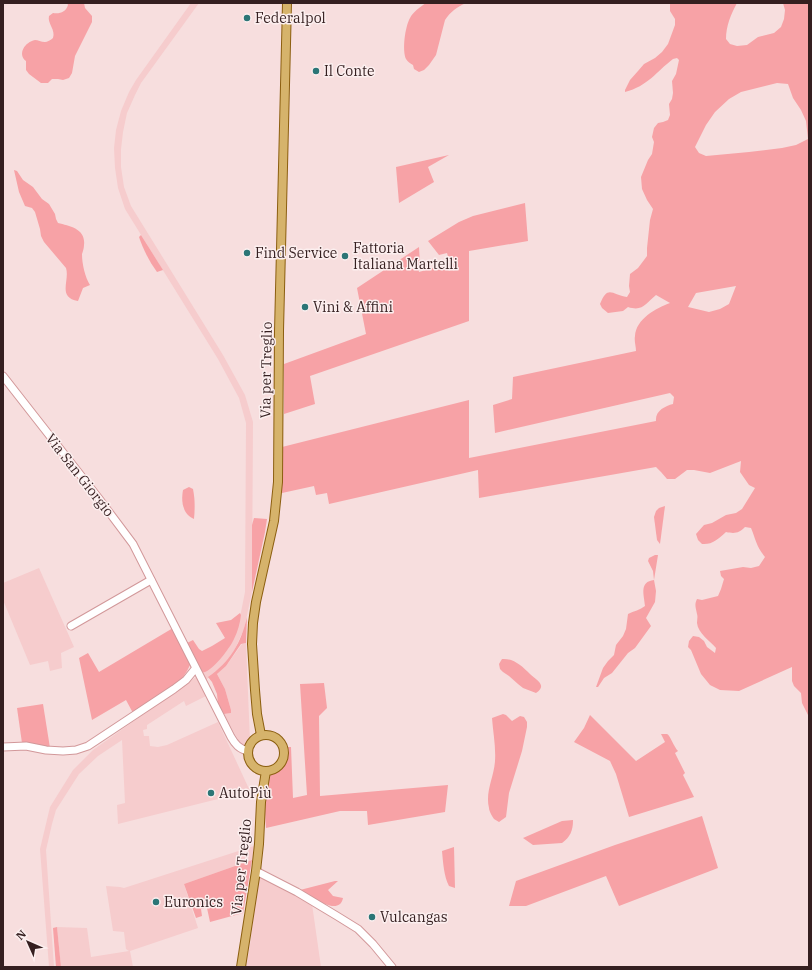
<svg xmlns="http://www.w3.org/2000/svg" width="812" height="970" font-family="'IBM Plex Serif',serif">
  <rect width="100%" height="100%" fill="#f7dede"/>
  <!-- built -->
  <g fill="#f6cccd">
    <polygon points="191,3 199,3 141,83 135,95 127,113 123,132 121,149 121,167 124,187 131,206 223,355 245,395 253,422 252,592 244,629 233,653 218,671 200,684 206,696 186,706 184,701 147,725 147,729 143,730 144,736 149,736 150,746 158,747 167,745 218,722 250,791 118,824 117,805 125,803 122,740 98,756 79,774 56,810 52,824 46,850 54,967 49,967 40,849 50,807 73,770 93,750 213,665 228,649 238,627 245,592 246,423 239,398 218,359 125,209 118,188 115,168 114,148 116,130 121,111 129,92 136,80"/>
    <polygon points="39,568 74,647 61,653 62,668 50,671 48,661 30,665 3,600 3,583"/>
    <polygon points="246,643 250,742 247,747 241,745 224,714 231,713 231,710 225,689 217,674 226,666 242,644"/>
    <polygon points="254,846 252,860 184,884 198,928 130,951 133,967 61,967 57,927 87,928 91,957 129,951 126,949 124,932 113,931 106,886 120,887 124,888"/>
    <polygon points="258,876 312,904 321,967 246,967 250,945"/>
  </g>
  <!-- green -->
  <g fill="#f7a2a6" fill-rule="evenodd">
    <path d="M67,3H84L85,8L92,16V22L75,56L72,73L69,78L63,80L58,79H52L48,83H41L29,74L26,70V61C17,54 25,42 35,40C38,40 41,42 45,42C47,42 51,40 53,38C56,30 47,23 49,16L53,13C60,14 66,12 68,5Z"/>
    <path d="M426,3H466C457,7 450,12 445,20L436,55L429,65L424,70L419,72L414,69L413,65C410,63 408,62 406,59C402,50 405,27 410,18C413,12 420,7 426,3Z"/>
    <path d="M670,3H737C731,14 726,26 726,39L730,44L737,46L747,45L758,37L774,33L781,27L784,19L785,10L783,3H809V717L802,703L801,693L794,686L792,681V667L739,691L720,690L710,685L701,674L691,650L688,647L689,641L693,636L699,637L704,641L707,647L715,653L716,648C710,641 698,633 697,623C697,620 698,617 697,614C696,608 694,605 697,599L702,600L718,596L721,589L724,579L721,576L720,571L743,567L751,568L759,566L765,557C756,546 756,540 751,528L745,527C739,533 735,534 726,532C718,539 712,545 702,544L698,540L696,534L704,525L712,523L726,515L736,513L742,509L755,488L749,485L740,472L741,461L710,473L694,470H687L675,479H667L661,472L656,467L479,498L478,470L329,504L327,493L316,495L314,486L282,493V447L469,400V458L656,421C655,411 665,406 673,404L674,397L670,393L495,433L493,405L512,399L513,377L636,351C636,346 634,341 635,336C636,319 656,308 670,303L656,295C646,303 643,312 628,307L623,311L608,313L602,308L600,304C608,284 612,295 627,297L630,292L629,286L630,274L638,268L647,256V248L650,220L653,209L647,200L642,189L641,177L648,160L652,154L654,142L652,137L654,128L658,123L663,122L668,120L670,115L669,104L672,99L673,93L672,81L676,74L679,60L677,58L673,59C656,72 648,86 625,92V90L630,80L638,71L644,64L655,58L662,52L668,44L675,25V19L670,11ZM777,83L788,84L793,98L801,110L806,121L808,139L796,145L782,148L749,152L706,156L699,153L695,147L706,125L715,112L729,99L741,92ZM736,286L729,304L720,309L709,312L688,307L696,293Z"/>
    <polygon points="449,155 428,167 434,182 399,203 396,167"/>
    <path d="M14,170L17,171L23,180L33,187L42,199L49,204L55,214L56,219L58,223C70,226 86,229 84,245C84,248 83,251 82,254C82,264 85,277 90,285L83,288L78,301C57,297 70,281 66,268L44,242L41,236L40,229L35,212L32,208L25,206L19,192Z"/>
    <polygon points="525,203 528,241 469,251 469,321 310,376 315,404 284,414 284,364 366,334 357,288 419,247 420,265 418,266 419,272 450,263 447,253 439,255 428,241 459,222 473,216"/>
    <path d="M141,235L163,270L157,272C149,261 143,249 139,237Z"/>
    <path d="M189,487L193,489C195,499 195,509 194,519C182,514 181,500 183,490Z"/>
    <polygon points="665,506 660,544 657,540 654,517 656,511 659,508"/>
    <polygon points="254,518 267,519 265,532 252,592 252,525"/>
    <path d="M655,555H658L654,580L656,591L655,602L646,618L651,626L635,648L628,653L612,673L604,678L598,687H596L603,668L608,661L614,655L616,645L623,636L626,629L628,614C634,611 640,610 645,606C644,594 639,582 654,580L653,571L648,561L649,558Z"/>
    <path d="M240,613L241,615C240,623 238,631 234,639C230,648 214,669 205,672C202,673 201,672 199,671L185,644L193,640L199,649L202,651L212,646L225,638L216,623L231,620Z"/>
    <path d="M247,617L246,643L241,644L226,666L217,674L225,689L231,710V713L224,714L218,704L217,694L212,682L208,677C230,662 241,643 247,617Z"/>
    <polygon points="173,628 190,663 190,665 187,671 181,680 133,713 126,700 92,720 79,658 88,653 99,672"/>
    <path d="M502,659C513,658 522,666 530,674C536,680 548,685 536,693L523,688L518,684L509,676L503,672L500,669L499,664Z"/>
    <path d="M324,683L327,708L319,716L320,796L448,785L445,812L368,825L367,811H340L266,828C265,818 265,809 265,800C264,796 264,791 264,787C268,767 290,775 288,747H291L293,798L307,795L300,684Z"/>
    <polygon points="43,704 50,748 22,743 17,708"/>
    <path d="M503,714L506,715L512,721L520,716L524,717L527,722V727L522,751L509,793L506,817L499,822L494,819C492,816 489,811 489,808C485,792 494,777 495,761C496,747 493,732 492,718Z"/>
    <path d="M590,715L636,761L665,742L661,734C662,734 667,734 667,734C670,735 674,747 678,751L675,753L685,773L683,775L694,797L629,817L616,774L610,761L574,742L584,728Z"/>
    <polygon points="702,816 718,868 619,906 606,876 526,906 509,906 516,881 615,845"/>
    <path d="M573,820C573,831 570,837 562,843L533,845L523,838L562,821Z"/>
    <path d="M454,847L455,888L449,886C444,877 443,862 442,851Z"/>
    <polygon points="252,860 243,913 210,922 207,908 201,909 202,916 196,918 184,884"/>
    <path d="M335,881H338L328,890L333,896L343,898C339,918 309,895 300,890Z"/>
    <polygon points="57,927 61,967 56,967 53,928"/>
  </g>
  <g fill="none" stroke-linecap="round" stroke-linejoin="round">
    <defs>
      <g id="minor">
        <path d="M3,376L100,500L133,544L231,737C235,744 239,749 248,751"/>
        <polyline points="71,626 151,580"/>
        <polyline points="3,747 26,746 46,750 63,751 76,750 88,746 174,689 186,680 195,669"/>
        <polyline points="256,871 297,892 337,916 358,929 373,944 392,967"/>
      </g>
      <g id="major">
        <polyline points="261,735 257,714 255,690 252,644 253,623 256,602 274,521 278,482 279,331 287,3"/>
        <circle cx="266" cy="753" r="18"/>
        <polyline points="241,967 256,871 259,844 261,802 266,771"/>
      </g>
    </defs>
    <!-- minor casing -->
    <use href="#minor" stroke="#d2989a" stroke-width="9"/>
    <!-- major casing -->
    <use href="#major" stroke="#8c5f10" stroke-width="10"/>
    <!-- minor -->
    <use href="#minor" stroke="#fff" stroke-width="7"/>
    <!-- major -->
    <use href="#major" stroke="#d6b36b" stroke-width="8"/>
  </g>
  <!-- markers -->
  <g fill="#2b7576" stroke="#fcefef" stroke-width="1.5">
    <circle cx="247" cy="18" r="4"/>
    <circle cx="316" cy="71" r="4"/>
    <circle cx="247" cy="253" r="4"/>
    <circle cx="345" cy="256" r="4"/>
    <circle cx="305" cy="307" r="4"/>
    <circle cx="211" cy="793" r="4"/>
    <circle cx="156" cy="902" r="4"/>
    <circle cx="372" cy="917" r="4"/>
  </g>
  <g text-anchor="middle" stroke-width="3" stroke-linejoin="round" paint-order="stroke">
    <!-- poi labels -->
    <g font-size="14" fill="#351f20" stroke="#fcefef" text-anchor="start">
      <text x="255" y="23">Federalpol</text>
      <text x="324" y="76">Il Conte</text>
      <text x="353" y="253">Fattoria<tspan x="353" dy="16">Italiana Martelli</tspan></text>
      <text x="255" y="258">Find Service</text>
      <text x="313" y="312">Vini &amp; Affini</text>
      <text x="219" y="798">AutoPiù</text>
      <text x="164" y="907">Euronics</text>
      <text x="380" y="922">Vulcangas</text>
    </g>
    <!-- street labels -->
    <g font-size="14" fill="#351f20" stroke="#fcefef">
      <text transform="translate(266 370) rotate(-89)" y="5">Via per Treglio</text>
      <text transform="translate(80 475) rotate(52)" y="5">Via San Giorgio</text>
      <text transform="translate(241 867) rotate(-84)" y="5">Via per Treglio</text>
    </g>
  </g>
  <!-- border -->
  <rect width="812" height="970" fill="none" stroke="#351f20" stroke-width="8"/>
  <!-- north arrow -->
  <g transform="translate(28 942) rotate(315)" stroke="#fcefef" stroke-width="3" paint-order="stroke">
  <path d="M0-3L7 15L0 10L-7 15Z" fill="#351f20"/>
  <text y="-6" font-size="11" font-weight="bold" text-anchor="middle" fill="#351f20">N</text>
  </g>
</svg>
